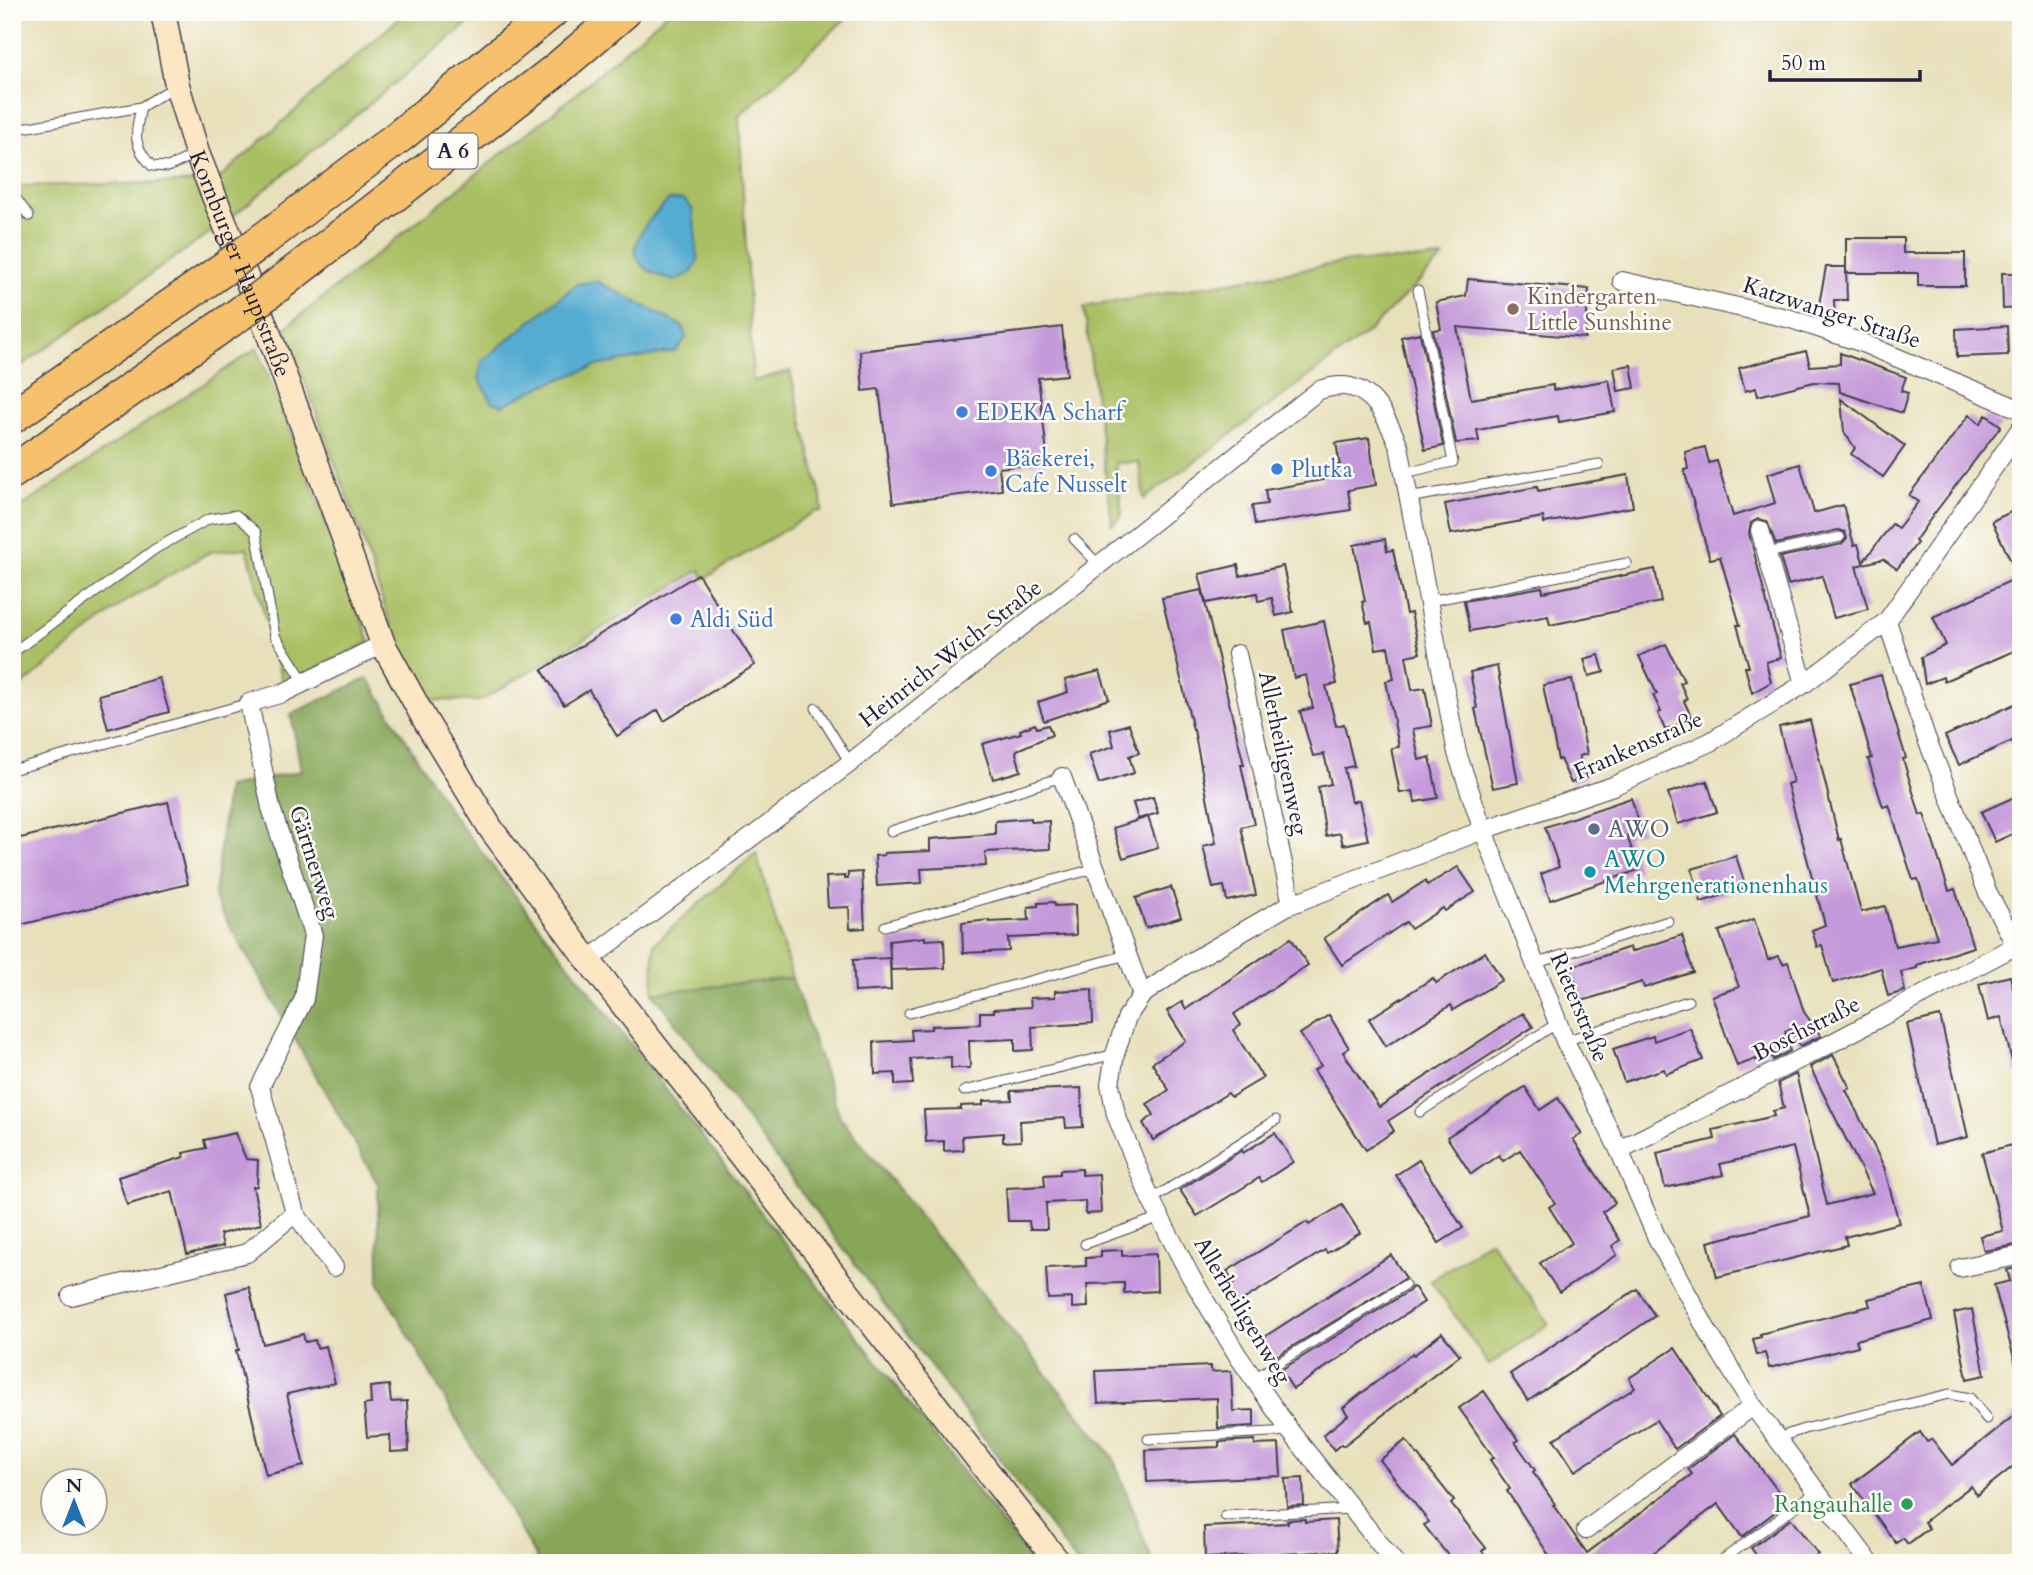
<svg xmlns="http://www.w3.org/2000/svg" width="2033" height="1575" font-family="Cardo,serif">
  <rect width="100%" height="100%" fill="#fdfcf7"/>
  <filter id="ink" filterUnits="userSpaceOnUse"><feTurbulence type="fractalNoise" baseFrequency=".0143" numOctaves="2"/><feDisplacementMap in="SourceGraphic" scale="14" xChannelSelector="R" yChannelSelector="G"/><feConvolveMatrix kernelMatrix="1 2 1 2 8 2 1 2 1" color-interpolation-filters="sRGB"/></filter>
  <filter id="wash" filterUnits="userSpaceOnUse"><feTurbulence type="fractalNoise" baseFrequency=".00686" numOctaves="4" result="noise"/><feDisplacementMap in="SourceGraphic" scale="28" xChannelSelector="R" yChannelSelector="G"/><feGaussianBlur stdDeviation="1.57" result="paint"/><feColorMatrix in="noise" values="0 0 0 0 0 0 0 0 0 0 0 0 0 0 0 0 0 1.4 0 .05"/><feComposite in="paint" operator="in"/></filter>
  <g filter="url(#wash)">
    <rect width="100%" height="100%" fill="#e8e0bb"/>
    <!-- green -->
    <g fill="#aabf63" stroke="#66704f" stroke-width="2" fill-rule="evenodd">
      <polygon points="406,12 482,12 228,220 12,372 12,186 215,182"/>
      <path d="M668,12H853L739,116L753,381L790,371L821,496L822,511L814,512L704,579L700,570L480,701L427,700L397,645L360,531L285,328L571,98ZM577,284L676,351L596,366L547,384L503,405Z"/>
      <polygon points="1443,258 1366,334 1144,499 1139,462 1116,463 1122,516 1112,524 1084,307 1346,262"/>
      <polygon points="257,348 315,493 370,642 283,685 247,548 210,552 126,601 12,694 12,513"/>
      <polygon points="756,853 792,978 653,993 654,944"/>
      <polygon points="1490,1240 1549,1324 1489,1365 1431,1281"/>
    </g>
    <!-- forest -->
    <g fill="#87a659" stroke="#54644a" stroke-width="2">
      <polygon points="368,678 449,810 1033,1563 539,1563 379,1284 378,1184 214,898 227,787 301,771 291,714"/>
      <polygon points="792,978 840,1117 1113,1457 1153,1563 1077,1563 653,993"/>
    </g>
    <!-- water -->
    <g fill="#54acd1" stroke="#3b6786" stroke-width="2">
      <path d="M684,199L693,210L698,261L691,273L674,281C663,277 649,273 641,264C623,243 655,213 669,200Z"/>
      <polygon points="596,281 682,326 686,338 676,351 596,366 547,384 503,405 492,402 479,378 482,361 577,284"/>
    </g>
    <g id="blocks">
      <!-- building -->
      <g fill="#c59ada">
        <polygon points="1846,238 1903,238 1903,253 1965,253 1965,286 1918,286 1918,273 1846,273"/>
        <polygon points="1826,267 1846,267 1847,300 1834,300 1835,320 1817,315"/>
        <polygon points="2002,273 2021,273 2021,308 2003,309"/>
        <polygon points="1468,279 1589,289 1585,338 1457,327 1471,399 1553,385 1553,390 1609,380 1615,412 1559,422 1558,416 1477,430 1479,441 1456,443 1433,330 1441,329 1436,302 1466,296"/>
        <polygon points="2007,326 2008,355 1957,357 1956,329"/>
        <polygon points="1062,327 1067,375 1038,378 1048,462 999,468 1002,490 893,503 879,389 863,391 860,351"/>
        <polygon points="1420,333 1443,446 1425,450 1401,337"/>
        <polygon points="1806,351 1810,366 1840,364 1840,353 1906,377 1901,391 1908,393 1902,413 1840,392 1839,383 1814,382 1758,396 1756,388 1745,391 1739,368"/>
        <polygon points="1631,365 1635,388 1618,391 1614,368"/>
        <polygon points="1841,399 1905,446 1883,477 1851,454 1855,448 1844,432"/>
        <polygon points="1969,415 1980,424 1986,415 2001,426 1934,514 1915,541 1917,543 1897,569 1883,559 1856,566 1868,609 1834,618 1822,576 1788,585 1780,557 1842,544 1847,538 1845,532 1838,530 1776,544 1767,521 1758,519 1751,523 1749,533 1781,658 1766,662 1771,682 1752,693 1745,667 1749,667 1737,625 1740,625 1720,557 1710,559 1684,470 1688,469 1685,452 1705,447 1709,463 1717,461 1733,516 1775,503 1767,474 1800,464 1814,513 1843,505 1854,545 1858,544 1863,562 1892,524 1898,528 1918,502 1909,495"/>
        <polygon points="1369,438 1376,485 1348,490 1351,510 1255,525 1252,506 1267,504 1265,490 1323,480 1321,468 1340,465 1336,443"/>
        <polygon points="1628,475 1633,507 1544,523 1543,517 1451,534 1445,504 1537,487 1538,491"/>
        <polygon points="2021,507 2021,583 1992,521"/>
        <polygon points="1385,539 1387,551 1393,550 1406,614 1411,613 1420,653 1406,656 1412,690 1425,688 1432,726 1413,729 1419,760 1430,757 1438,798 1415,802 1413,791 1400,793 1391,748 1399,747 1386,681 1394,679 1388,647 1376,649 1371,622 1367,623 1362,602 1365,601 1354,545"/>
        <polygon points="1238,565 1240,576 1283,566 1293,612 1276,616 1272,598 1258,601 1257,593 1206,603 1199,574"/>
        <polygon points="1655,569 1661,602 1550,625 1548,616 1470,631 1464,601 1542,587 1543,592"/>
        <polygon points="698,574 755,665 664,721 658,710 617,736 589,690 564,705 542,670"/>
        <polygon points="2014,579 2021,594 2021,648 1944,681 1943,677 1925,684 1921,657 1946,645 1933,617"/>
        <polygon points="1202,590 1244,765 1241,765 1254,824 1241,827 1256,895 1227,901 1224,886 1213,888 1203,846 1216,843 1194,730 1193,730 1162,598"/>
        <polygon points="1324,621 1337,684 1326,686 1336,726 1344,724 1354,766 1344,768 1351,802 1359,800 1368,840 1343,845 1340,833 1326,836 1318,787 1331,784 1324,754 1313,756 1300,711 1313,708 1306,675 1294,678 1284,630"/>
        <polygon points="1666,644 1684,681 1680,683 1687,699 1684,701 1692,718 1665,730 1658,713 1661,712 1653,695 1657,694 1639,656"/>
        <polygon points="1599,655 1604,672 1589,676 1584,659"/>
        <polygon points="1497,666 1518,783 1493,788 1475,709 1477,708 1470,672"/>
        <polygon points="1100,671 1109,699 1044,721 1038,702 1068,692 1065,680"/>
        <polygon points="1881,675 1906,758 1903,759 1920,815 1924,814 1949,891 1955,889 1973,947 1917,965 1917,968 1901,972 1905,991 1888,996 1881,968 1833,983 1822,945 1817,947 1812,930 1825,925 1787,784 1793,782 1779,727 1810,720 1839,840 1841,839 1861,912 1885,906 1895,946 1937,938 1918,879 1913,880 1889,805 1883,807 1868,759 1872,758 1850,684"/>
        <polygon points="159,678 169,712 108,729 99,695"/>
        <polygon points="1572,680 1587,754 1579,756 1587,777 1571,783 1560,759 1558,760 1543,685"/>
        <polygon points="2021,701 2021,737 1959,765 1945,736"/>
        <polygon points="1035,724 1037,728 1048,725 1052,735 1017,750 1016,753 1021,771 993,779 982,744 1021,733 1020,730"/>
        <polygon points="1129,724 1139,753 1129,756 1134,773 1099,784 1089,754 1114,746 1110,730"/>
        <polygon points="1707,781 1717,812 1678,824 1668,793"/>
        <polygon points="2021,794 2021,830 1995,842 1981,812"/>
        <polygon points="1153,797 1158,813 1138,819 1133,803"/>
        <polygon points="1631,798 1642,831 1627,836 1639,870 1550,900 1541,874 1559,867 1545,827"/>
        <polygon points="168,802 188,884 12,927 12,840"/>
        <polygon points="1148,817 1158,847 1123,858 1113,828"/>
        <polygon points="1031,818 1031,822 1049,821 1050,849 985,852 986,866 921,869 922,883 877,886 875,856 884,855 884,853 930,851 930,839 995,834 995,821"/>
        <polygon points="1736,856 1746,888 1701,902 1692,869"/>
        <polygon points="1458,867 1475,892 1445,911 1443,908 1411,929 1406,922 1342,965 1324,938 1388,895 1392,902 1425,881 1427,885"/>
        <polygon points="862,872 865,928 850,929 849,907 828,908 826,877 845,876 845,879 848,879 848,873"/>
        <polygon points="1171,887 1181,917 1146,928 1136,898"/>
        <polygon points="1054,902 1055,906 1075,905 1076,935 1008,938 1009,951 963,953 962,923 989,920 989,922 1029,920 1028,907 1038,906 1038,903"/>
        <polygon points="1754,919 1768,960 1779,956 1783,964 1788,962 1804,1012 1821,1036 1800,1046 1791,1029 1785,1031 1790,1051 1773,1060 1772,1056 1757,1062 1756,1059 1737,1066 1712,996 1739,987 1719,931"/>
        <polygon points="1682,935 1693,972 1644,988 1642,982 1582,1001 1570,967 1630,947 1631,952"/>
        <polygon points="925,937 925,940 944,939 945,968 891,970 889,941"/>
        <polygon points="1291,938 1308,965 1234,1014 1241,1025 1233,1030 1263,1078 1231,1097 1228,1093 1153,1140 1143,1123 1154,1115 1147,1104 1169,1090 1152,1063 1186,1041 1167,1011 1182,1002 1186,1009"/>
        <polygon points="1485,952 1502,980 1453,1010 1451,1005 1386,1046 1369,1019 1433,978 1436,983"/>
        <polygon points="890,958 891,990 855,992 853,960"/>
        <polygon points="2010,976 2021,1018 2021,1072 2015,1073 2001,1017 1988,1021 1979,984"/>
        <polygon points="1092,989 1093,1023 1032,1027 1033,1050 1015,1051 1015,1039 969,1041 970,1068 951,1068 951,1057 911,1059 913,1084 895,1085 895,1073 875,1074 874,1042 912,1040 911,1030 931,1029 931,1026 980,1024 980,1012 994,1012 994,1009 1031,1007 1030,998 1055,997 1055,991"/>
        <polygon points="1523,1013 1533,1027 1388,1121 1394,1131 1366,1150 1314,1070 1321,1066 1300,1034 1329,1015 1349,1048 1343,1052 1379,1107"/>
        <polygon points="1940,1016 1968,1137 1934,1145 1907,1024"/>
        <polygon points="1690,1028 1703,1060 1666,1074 1664,1069 1624,1082 1613,1049 1653,1036 1654,1041"/>
        <polygon points="1833,1055 1850,1088 1846,1090 1884,1167 1899,1223 1845,1237 1847,1245 1717,1277 1708,1242 1810,1216 1793,1147 1720,1164 1723,1175 1665,1188 1657,1153 1715,1139 1713,1130 1774,1116 1773,1111 1784,1108 1778,1083 1796,1074 1827,1205 1873,1193 1810,1067"/>
        <polygon points="1525,1087 1540,1110 1558,1098 1582,1134 1573,1139 1615,1203 1602,1212 1620,1240 1612,1246 1617,1255 1559,1292 1540,1263 1572,1243 1549,1207 1555,1203 1520,1150 1503,1161 1499,1155 1471,1174 1447,1137"/>
        <polygon points="1081,1088 1083,1127 1066,1128 1065,1118 1020,1121 1021,1141 1003,1142 1003,1133 962,1136 963,1150 944,1151 944,1141 926,1142 924,1110 961,1109 961,1106 983,1105 983,1101 1012,1100 1011,1091"/>
        <polygon points="235,1133 246,1159 258,1160 257,1186 253,1187 261,1224 220,1234 223,1246 187,1254 172,1191 127,1205 118,1177 184,1157 183,1153 206,1148 204,1140"/>
        <polygon points="1275,1133 1293,1162 1262,1182 1259,1178 1197,1216 1180,1190 1242,1150 1243,1153"/>
        <polygon points="2016,1144 2021,1161 2021,1244 1984,1251 1980,1236 2003,1231 1982,1153"/>
        <polygon points="1419,1160 1463,1228 1439,1243 1396,1175"/>
        <polygon points="1082,1169 1082,1175 1099,1174 1101,1213 1086,1214 1085,1201 1046,1203 1047,1229 1030,1229 1029,1221 1008,1221 1006,1188 1045,1186 1044,1175 1060,1174 1060,1170"/>
        <polygon points="1342,1205 1360,1233 1327,1253 1325,1250 1233,1306 1222,1290 1234,1283 1227,1271 1307,1222 1309,1225"/>
        <polygon points="1122,1250 1122,1256 1156,1254 1157,1291 1124,1293 1124,1283 1087,1284 1088,1307 1072,1308 1072,1298 1048,1299 1046,1268 1086,1266 1086,1258 1101,1257 1101,1251"/>
        <polygon points="1391,1255 1406,1278 1273,1358 1261,1339"/>
        <polygon points="2021,1267 2021,1364 2016,1365 1994,1285 2010,1281 2007,1270"/>
        <polygon points="1924,1286 1933,1320 1856,1340 1858,1346 1769,1368 1765,1353 1757,1355 1753,1339 1761,1337 1760,1334 1870,1306 1868,1299"/>
        <polygon points="249,1287 263,1344 303,1334 305,1342 315,1340 317,1348 326,1346 335,1383 287,1394 304,1466 266,1475 236,1350 239,1350 226,1293"/>
        <polygon points="1412,1287 1415,1288 1424,1302 1293,1389 1281,1370 1409,1291"/>
        <polygon points="1637,1289 1655,1316 1528,1401 1510,1374"/>
        <polygon points="1972,1309 1985,1375 1967,1379 1954,1313"/>
        <polygon points="1442,1333 1460,1355 1343,1446 1341,1444 1334,1450 1323,1435 1348,1415 1343,1408 1413,1353 1414,1355"/>
        <polygon points="1675,1348 1720,1416 1675,1449 1656,1420 1575,1471 1554,1439 1635,1388 1629,1378"/>
        <polygon points="1211,1366 1211,1372 1231,1371 1233,1411 1254,1410 1254,1426 1218,1428 1217,1398 1098,1403 1096,1371"/>
        <polygon points="389,1385 391,1402 407,1401 409,1451 391,1452 390,1435 367,1437 364,1405 371,1404 370,1387"/>
        <polygon points="1484,1391 1518,1440 1515,1442 1535,1470 1533,1472 1555,1504 1553,1505 1587,1553 1692,1474 1688,1469 1735,1434 1787,1503 1742,1537 1718,1504 1640,1563 1554,1563 1507,1491 1510,1489 1490,1460 1494,1458 1459,1408"/>
        <polygon points="2021,1410 2021,1460 1977,1495 1971,1486 1924,1522 1929,1528 1908,1544 1903,1538 1896,1543 1852,1484 1920,1432 1927,1442 1932,1439 1952,1465"/>
        <polygon points="1255,1440 1255,1445 1279,1444 1281,1476 1147,1482 1146,1450 1219,1447 1219,1442"/>
        <polygon points="1406,1440 1454,1501 1451,1504 1486,1548 1482,1551 1491,1563 1454,1563 1424,1525 1429,1522 1380,1460"/>
        <polygon points="1303,1478 1304,1505 1287,1506 1285,1479"/>
        <polygon points="1305,1519 1305,1522 1336,1520 1338,1551 1205,1558 1204,1527 1288,1523 1287,1520"/>
        <polygon points="1791,1519 1818,1554 1805,1563 1762,1563 1751,1548"/>
      </g>
    </g>
  </g>
  <g filter="url(#ink)">
    <use href="#blocks" fill-opacity="0" stroke="#403e4e" stroke-width="2"/>
    <g fill="none" stroke-linecap="round" stroke-linejoin="round">
      <defs>
        <g id="lane">
          <path d="M141,107C135,135 132,145 152,166L168,167L194,155"/>
          <polyline points="12,130 141,107 174,87"/>
          <polyline points="12,193 29,216"/>
          <polyline points="1404,473 1453,462 1418,290"/>
          <polyline points="1408,498 1599,464"/>
          <polyline points="1074,539 1100,566"/>
          <polyline points="1767,553 1840,537"/>
          <polyline points="1429,601 1627,563"/>
          <polyline points="12,653 155,549 209,519 236,515 256,532 275,636 305,683"/>
          <polyline points="816,708 850,763"/>
          <polyline points="12,770 249,703"/>
          <polyline points="891,831 1062,777"/>
          <polyline points="885,926 1097,868"/>
          <polyline points="1534,964 1668,921"/>
          <polyline points="909,1013 1127,955"/>
          <polyline points="1565,1041 1688,1001"/>
          <polyline points="964,1091 1115,1054"/>
          <polyline points="1420,1112 1559,1022"/>
          <polyline points="1151,1200 1276,1120"/>
          <polyline points="1085,1244 1160,1217"/>
          <polyline points="1254,1378 1405,1285"/>
          <polyline points="1777,1438 1804,1429 1949,1394 1970,1398 1987,1419"/>
          <polyline points="1148,1439 1290,1431"/>
          <polyline points="1225,1516 1351,1509"/>
          <polyline points="1718,1563 1816,1492"/>
        </g>
        <g id="street">
          <polyline points="1622,281 1791,319 1860,342 2021,410"/>
          <polyline points="1760,530 1804,684"/>
          <polyline points="1887,621 1926,737 1987,891 2021,955"/>
          <polyline points="1237,654 1292,904"/>
          <polyline points="1062,777 1142,995"/>
          <path d="M588,960L850,763L1319,390C1326,388 1334,386 1341,386C1374,386 1388,421 1399,446L1457,753L1483,830L1565,1041L1619,1150L1657,1238L1707,1330L1753,1406L1870,1563"/>
          <polyline points="1619,1150 1830,1044 2015,946"/>
          <polyline points="295,1213 334,1267"/>
          <polyline points="1960,1268 2021,1255"/>
          <polyline points="71,1296 247,1253 295,1213 260,1087 304,999 313,935 271,808 249,703 283,693 383,644"/>
          <polyline points="1586,1530 1753,1406"/>
          <polyline points="1395,1563 1290,1431 1238,1356 1191,1277 1151,1200 1116,1115 1110,1084 1115,1054 1127,1017 1142,995 1182,967 1287,906 1483,830 1613,786 1710,742 1804,684 1887,621 2021,428"/>
        </g>
        <g id="secondary">
          <path id="s1" d="M163,12L177,85L197,153L273,345L383,644L425,720L491,829L588,960L1059,1563"/>
        </g>
        <g id="highway">
          <polyline points="260,242 401,135 551,12"/>
          <polyline points="278,285 557,69 624,12"/>
          <polyline points="12,417 222,270"/>
          <polyline points="12,472 238,315"/>
        </g>
      </defs>
      <!-- lane casing -->
      <use href="#lane" stroke="#403e4e" stroke-width="11"/>
      <!-- street casing -->
      <use href="#street" stroke="#403e4e" stroke-width="20"/>
      <!-- secondary casing -->
      <use href="#secondary" stroke="#403e4e" stroke-width="27"/>
      <!-- highway casing -->
      <use href="#highway" stroke="#403e4e" stroke-width="36"/>
      <!-- lane -->
      <use href="#lane" stroke="#fff" stroke-width="9"/>
      <!-- street -->
      <use href="#street" stroke="#fff" stroke-width="18"/>
      <!-- secondary -->
      <use href="#secondary" stroke="#fce6c4" stroke-width="24"/>
      <!-- highway -->
      <use href="#highway" stroke="#f7c06c" stroke-width="33"/>
      <defs>
        <g id="highway-bridge">
          <polyline points="222,270 260,242"/>
          <polyline points="238,315 278,285"/>
        </g>
      </defs>
      <!-- highway-bridge casing -->
      <use href="#highway-bridge" stroke="#403e4e" stroke-width="36" stroke-linecap="butt"/>
      <!-- highway-bridge -->
      <use href="#highway-bridge" stroke="#f7c06c" stroke-width="33"/>
    </g>
  </g>
  <!-- markers -->
  <circle fill="#8d6e63" stroke="#fdfcf7" stroke-width="2.5" cx="1513" cy="309" r="7"/>
  <g fill="#3f7fe0" stroke="#fdfcf7" stroke-width="2.5">
    <circle cx="962" cy="412" r="7"/>
    <circle cx="1277" cy="469" r="7"/>
    <circle cx="991" cy="471" r="7"/>
    <circle cx="676" cy="619" r="7"/>
  </g>
  <circle fill="#5c6f8a" stroke="#fdfcf7" stroke-width="2.5" cx="1594" cy="829" r="7"/>
  <circle fill="#0f9aa8" stroke="#fdfcf7" stroke-width="2.5" cx="1590" cy="872" r="7"/>
  <circle fill="#2e9e5b" stroke="#fdfcf7" stroke-width="2.5" cx="1907" cy="1504" r="7"/>
  <g text-anchor="middle" stroke-width="5" stroke-linejoin="round" paint-order="stroke">
    <!-- shield labels -->
    <rect fill="#fdfcf7" stroke="#646373" stroke-width="2" x="428.5" y="133.5" width="49" height="35" rx="5"/>
    <g font-size="21" font-weight="bold" fill="#22223b">
      <text x="453" y="158">A 6</text>
    </g>
    <!-- street labels -->
    <g font-size="23" fill="#22223b" stroke="#fdfcf7">
      <text dy="8" stroke="none"><textPath href="#s1" startOffset="264">Kornburger Hauptstraße</textPath></text>
      <text transform="translate(1832 312) rotate(18)" y="8">Katzwanger Straße</text>
      <text transform="translate(950 653) rotate(-38)" y="8">Heinrich-Wich-Straße</text>
      <text transform="translate(1638 745) rotate(-24)" y="8">Frankenstraße</text>
      <text transform="translate(1284 753) rotate(78)" y="8">Allerheiligenweg</text>
      <text transform="translate(315 862) rotate(72)" y="8">Gärtnerweg</text>
      <text transform="translate(1580 1007) rotate(67)" y="8">Rieterstraße</text>
      <text transform="translate(1806 1028) rotate(-27)" y="8">Boschstraße</text>
      <text transform="translate(1243 1310) rotate(59)" y="8">Allerheiligenweg</text>
    </g>
    <!-- education labels -->
    <g font-size="23" fill="#785e54" stroke="#fdfcf7" text-anchor="start">
      <text x="1527" y="304">Kindergarten<tspan x="1527" dy="26">Little Sunshine</tspan></text>
    </g>
    <!-- shop labels -->
    <g font-size="23" fill="#366cbe" stroke="#fdfcf7" text-anchor="start">
      <text x="976" y="420">EDEKA Scharf</text>
      <text x="1005" y="466">Bäckerei,<tspan x="1005" dy="26">Cafe Nusselt</tspan></text>
      <text x="1291" y="477">Plutka</text>
      <text x="690" y="627">Aldi Süd</text>
    </g>
    <!-- service labels -->
    <g font-size="23" fill="#4e5e75" stroke="#fdfcf7" text-anchor="start">
      <text x="1608" y="837">AWO</text>
    </g>
    <!-- culture labels -->
    <g font-size="23" fill="#0d838f" stroke="#fdfcf7" text-anchor="start">
      <text x="1604" y="867">AWO<tspan x="1604" dy="26">Mehrgenerationenhaus</tspan></text>
    </g>
    <!-- leisure labels -->
    <g font-size="23" fill="#27864d" stroke="#fdfcf7" text-anchor="end">
      <text x="1893" y="1512">Rangauhalle</text>
    </g>
  </g>
  <!-- margin -->
  <rect width="2033" height="1575" fill="none" stroke="#fdfcf7" stroke-width="42"/>
  <!-- north arrow -->
  <g transform="translate(74 1502)"><circle r="33" fill="#fdfcf7" stroke="#a5a5ac" stroke-width="2"/>
  <path d="M0-5L12 26L0 18L-12 26Z" fill="#1f6fb2"/>
  <text y="-10" font-size="19" font-weight="bold" text-anchor="middle" fill="#22223b">N</text>
  </g>
  <!-- scale -->
  <path d="M1770 70v10h150v-10" fill="none" stroke="#22223b" stroke-width="3.5"/>
  <text x="1781" y="70" font-size="21" fill="#22223b" stroke="#fdfcf7" stroke-width="5" paint-order="stroke">50 m</text>
</svg>
